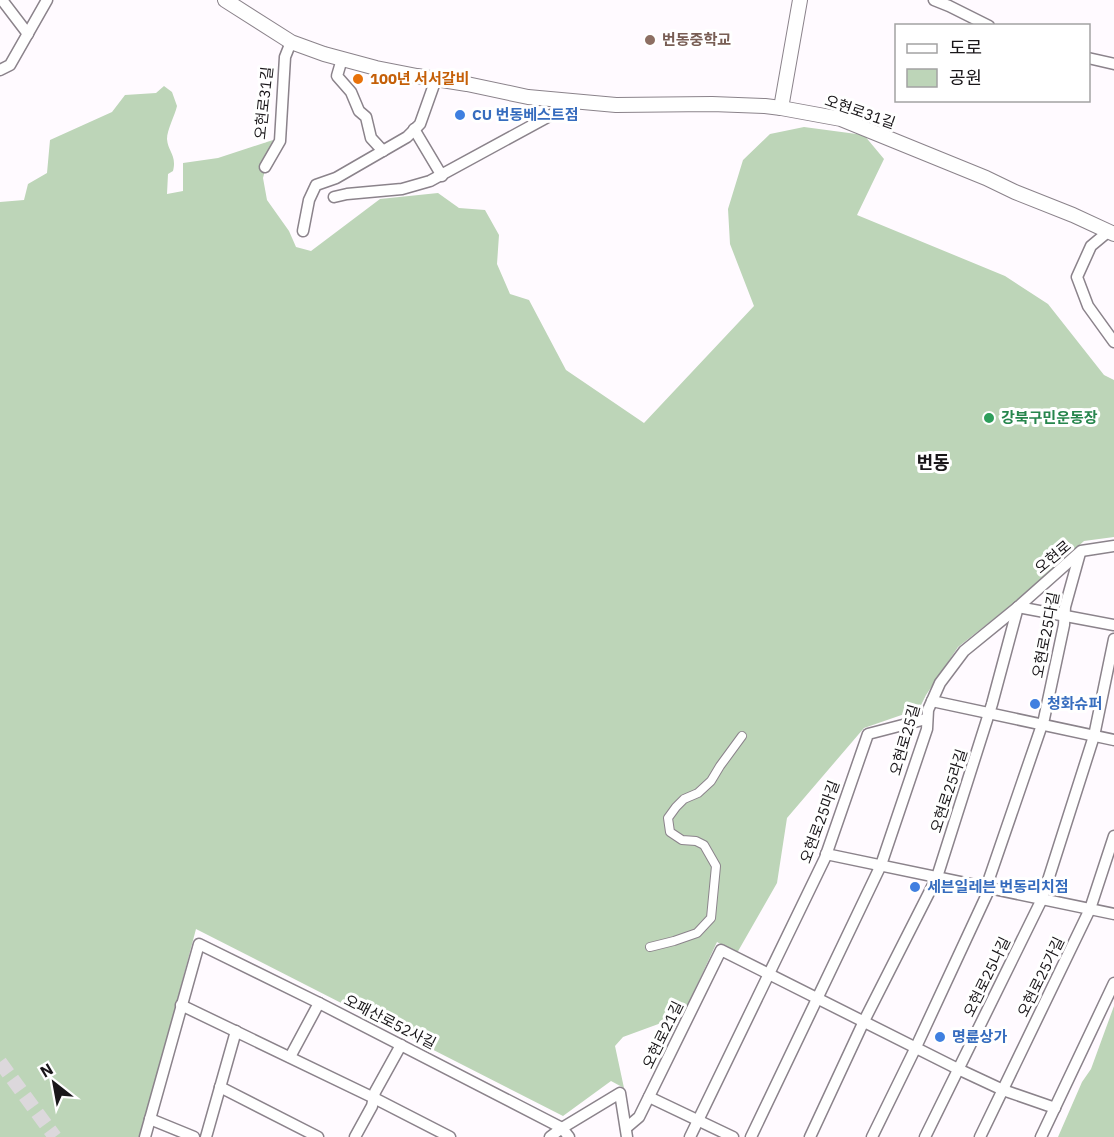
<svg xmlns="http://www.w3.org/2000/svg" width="1114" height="1137" font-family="'IBM Plex Sans','Noto Sans KR',sans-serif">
  <rect width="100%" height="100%" fill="#fffaff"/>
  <!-- green -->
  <g fill="#bdd5b8">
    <path d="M164,86L172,92L177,106C175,115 167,130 167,139C168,152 177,155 173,171L168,174L167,194L183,191V163L218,158L273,140L263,178L267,200L289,231L296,247L311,251L380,199L438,193L459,208L485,210L499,235L497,264L510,294L529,300L566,370L644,423L754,306L730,244L728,209L743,160L770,134L804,127L864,135L884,159L857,215L1005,276L1048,304L1104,375L1114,380V537L1084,541L1029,591L958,647L926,695L919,709L864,728L787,818L777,883L737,953L717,942L683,1015L623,1037L615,1046L624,1088L611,1081L563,1116L196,929L141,1137H0V202L24,200L28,184L47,173L50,140L112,112L125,95L156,93Z"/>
    <polygon points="1114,1006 1114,1137 1058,1137 1082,1082 1091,1069"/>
  </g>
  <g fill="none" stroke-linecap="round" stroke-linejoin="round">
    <!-- tertiary-tunnel -->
    <polyline stroke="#dcd8dc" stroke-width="14" stroke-dasharray="14 7" stroke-linecap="butt" points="0,1062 55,1137"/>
    <defs>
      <polyline id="pedestrian" points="650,947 674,941 697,933 711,918 716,866 704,845 696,841 682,840 670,832 668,818 676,807 684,799 698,793 711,781 720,766 742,736"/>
      <g id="minor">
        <polyline points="2,0 28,34"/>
        <polyline points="934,0 949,6 989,26"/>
        <polyline points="1088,58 1114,64"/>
        <polyline points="342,59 337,76 351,92 359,111 366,117 371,138 383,151"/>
        <polyline points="0,70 10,65 47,0"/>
        <polyline points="414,129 442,176"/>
        <polyline points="265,167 280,141 285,57 291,42"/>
        <polyline points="334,197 347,194 402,189 430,181 577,101"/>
        <polyline points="303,231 309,200 316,185 336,178 407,137 420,124 436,79"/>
        <polyline points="1114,232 1109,231 1091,246 1077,277 1088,306 1114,342"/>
        <polyline points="1018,607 1114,625"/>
        <polyline points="932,701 1114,740"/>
        <polyline points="826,854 1114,914"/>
        <polyline points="181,1005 374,1098 450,1137"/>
        <polyline points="290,1057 319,1003"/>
        <polyline points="220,1087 318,1137"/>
        <polyline points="649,1097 733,1137"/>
        <polyline points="150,1119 194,1137"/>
        <polyline points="626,1128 639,1117 721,950 958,1069 1003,1090 1055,1108"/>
        <polyline points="145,1137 199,944 319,1003 562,1128 569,1137"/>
        <polyline points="206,1137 236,1031"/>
        <polyline points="355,1137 372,1106 375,1092 401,1045"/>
        <polyline points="550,1137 562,1128 620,1093 627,1137"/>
        <polyline points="690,1137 825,858 868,734 926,719"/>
        <polyline points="751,1137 881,865 927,729 928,710 940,683 964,651 1018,607 1081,551 1114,546"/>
        <polyline points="810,1137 864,1021 937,877 992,704 1018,607"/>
        <polyline points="872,1137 916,1047 988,892 988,882 1044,719 1064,625 1065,607 1080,553"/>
        <polyline points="925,1137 1042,899 1094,736 1114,639"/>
        <polyline points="980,1137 1090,909 1114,836"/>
        <polyline points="1041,1137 1114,983"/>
      </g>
      <g id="tertiary">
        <polyline points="225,0 291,42 324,54 376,68 417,76 467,84 528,97 616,105 712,104 765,106 781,108 841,119 986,178 1015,192 1073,215 1114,234"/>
        <polyline points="781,108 800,0"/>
      </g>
    </defs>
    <!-- pedestrian casing -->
    <use href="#pedestrian" stroke="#8b838b" stroke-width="10"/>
    <!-- minor casing -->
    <use href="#minor" stroke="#8b838b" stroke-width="13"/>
    <!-- tertiary casing -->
    <use href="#tertiary" stroke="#8b838b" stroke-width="16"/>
    <!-- pedestrian -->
    <use href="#pedestrian" stroke="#fff" stroke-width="8"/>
    <!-- minor -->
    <use href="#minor" stroke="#fff" stroke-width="10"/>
    <!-- tertiary -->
    <use href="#tertiary" stroke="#fff" stroke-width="14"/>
  </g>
  <!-- markers -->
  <circle fill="#8d6e63" stroke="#fff" stroke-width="2" cx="650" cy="40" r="6"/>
  <circle fill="#e8710a" stroke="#fff" stroke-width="2" cx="358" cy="79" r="6"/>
  <g fill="#3f7fe0" stroke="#fff" stroke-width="2">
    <circle cx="460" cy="115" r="6"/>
    <circle cx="1035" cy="704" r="6"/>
    <circle cx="915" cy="887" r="6"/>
    <circle cx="940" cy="1037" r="6"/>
  </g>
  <circle fill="#2e9e5b" stroke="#fff" stroke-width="2" cx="989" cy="418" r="6"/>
  <g text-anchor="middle" stroke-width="6" stroke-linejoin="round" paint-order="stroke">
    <!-- education labels -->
    <g font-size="15" font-weight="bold" fill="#785e54" stroke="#fff" text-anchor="start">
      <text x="662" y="45">번동중학교</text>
    </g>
    <!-- food labels -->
    <g font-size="15" font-weight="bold" fill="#c56008" stroke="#fff" text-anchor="start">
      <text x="370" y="84">100년 서서갈비</text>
    </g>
    <!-- street labels -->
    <g font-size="15" fill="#191619" stroke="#fff">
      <text transform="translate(264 103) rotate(-84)" y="5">오현로31길</text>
      <text transform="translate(860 112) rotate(19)" y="5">오현로31길</text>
      <text transform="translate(1053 557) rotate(-40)" y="5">오현로</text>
      <text transform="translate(1046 635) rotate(-79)" y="5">오현로25다길</text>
      <text transform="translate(905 740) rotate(-74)" y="5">오현로25길</text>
      <text transform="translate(949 791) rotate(-72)" y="5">오현로25라길</text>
      <text transform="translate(820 822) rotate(-70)" y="5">오현로25마길</text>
      <text transform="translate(987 977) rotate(-64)" y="5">오현로25나길</text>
      <text transform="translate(1041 977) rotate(-64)" y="5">오현로25가길</text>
      <text transform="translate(390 1022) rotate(27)" y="5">오패산로52사길</text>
      <text transform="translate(663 1035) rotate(-64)" y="5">오현로21길</text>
    </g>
    <!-- shop labels -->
    <g font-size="15" font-weight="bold" fill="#366cbe" stroke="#fff" text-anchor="start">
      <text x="472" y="120">CU 번동베스트점</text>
      <text x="1047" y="709">청화슈퍼</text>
      <text x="927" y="892">세븐일레븐 번동리치점</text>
      <text x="952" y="1042">명륜상가</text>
    </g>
    <!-- leisure labels -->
    <g font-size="15" font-weight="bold" fill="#27864d" stroke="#fff" text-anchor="start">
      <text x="1001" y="423">강북구민운동장</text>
    </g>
    <!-- quarter labels -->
    <g font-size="18" font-weight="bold" fill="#191619" stroke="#fff">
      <text x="933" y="469">번동</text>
    </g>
  </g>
  <!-- legend -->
  <rect x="895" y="24" width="195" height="78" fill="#ffffff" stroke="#a3a2a3" stroke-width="1.5"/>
  <rect x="907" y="44" width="30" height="9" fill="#ffffff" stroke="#a3a2a3" stroke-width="1.5"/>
  <text x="949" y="54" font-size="18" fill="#191619">도로</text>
  <rect x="907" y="69" width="30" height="18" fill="#bdd5b8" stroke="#a3a2a3" stroke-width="1.5"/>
  <text x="949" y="84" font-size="18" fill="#191619">공원</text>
  <!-- north arrow -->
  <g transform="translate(54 1083) rotate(329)" stroke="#ffffff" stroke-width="4.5" paint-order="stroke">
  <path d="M0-4.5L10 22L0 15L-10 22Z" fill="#191619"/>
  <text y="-9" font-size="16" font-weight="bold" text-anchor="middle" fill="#191619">N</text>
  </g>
</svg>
